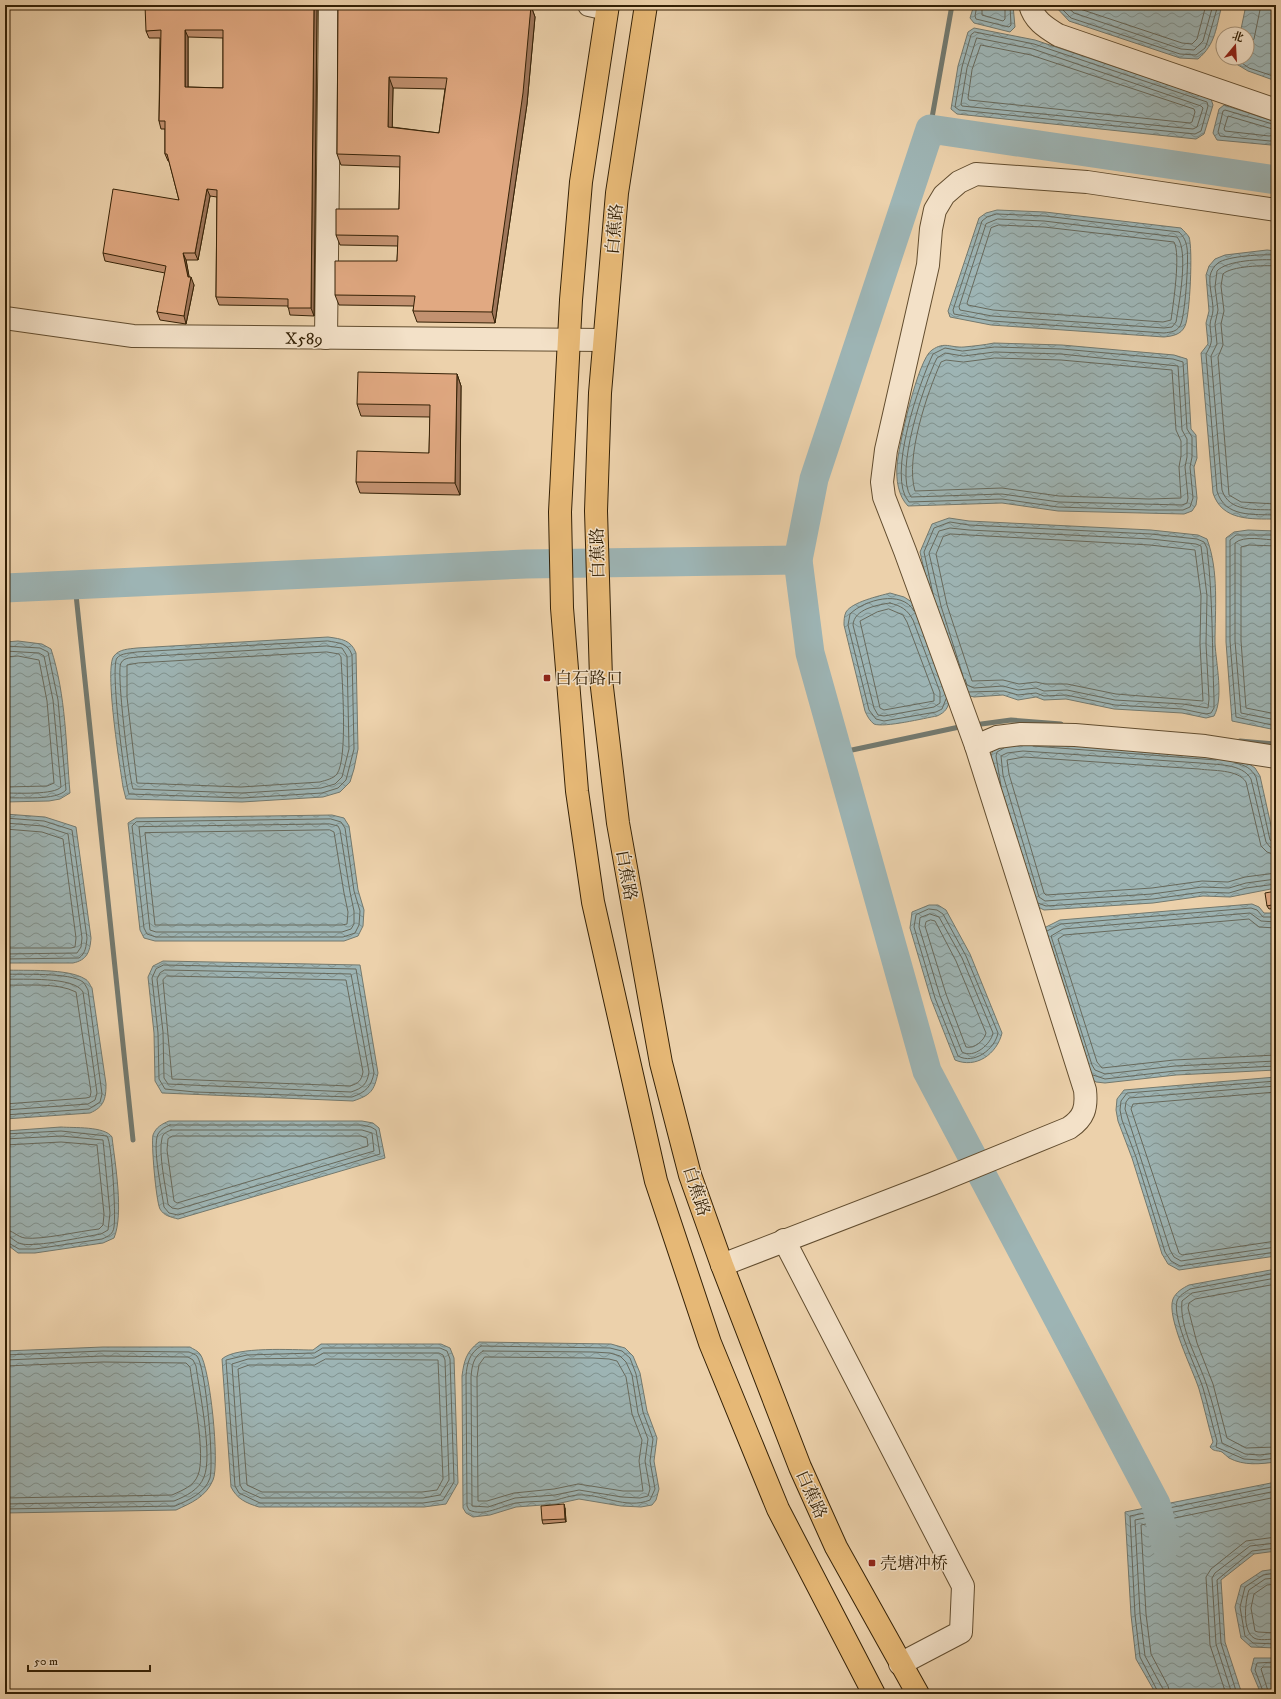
<svg xmlns="http://www.w3.org/2000/svg" width="1281" height="1699" font-family="'IM FELL DW Pica','Noto Serif SC',serif">
  <defs>
    <pattern id="water-waves" width="16" height="10" patternUnits="userSpaceOnUse"><rect width="16" height="10" fill="#9db4b4"/><path d="M0 5q4-4 8 0t8 0" fill="none" stroke="#819290"/></pattern>
  </defs>
  <rect width="100%" height="100%" fill="#ecd1ab"/>
  <filter id="stains"><feTurbulence type="fractalNoise" baseFrequency=".005" numOctaves="4"/><feColorMatrix values="0 0 0 0 .2 0 0 0 0 .09 0 0 0 0 .02 0 0 0 .5 -.17"/></filter>
  <radialGradient id="worn" r=".72"><stop offset=".6" stop-color="#630" stop-opacity="0"/><stop offset="1" stop-color="#630" stop-opacity=".3"/></radialGradient>
  <!-- water -->
  <g fill="url(#water-waves)" stroke="#73796e">
    <polygon points="974,5 1013,5 1015,27 1010,32 974,23 970,18"/>
    <path d="M1054,5H1222C1216,27 1216,44 1198,59L1180,58L1069,21Z"/>
    <polygon points="1246,5 1276,5 1276,81 1248,71 1233,62 1234,58 1247,58 1247,34 1240,34"/>
    <polygon points="974,28 1035,40 1211,99 1213,105 1204,134 1196,139 957,114 951,109 958,66 968,32"/>
    <polygon points="1224,105 1276,122 1276,143 1271,145 1217,140 1213,133 1219,109"/>
    <path d="M997,210L1045,212L1181,228C1184,231 1187,234 1189,237C1193,248 1190,316 1185,326C1181,335 1172,336 1164,337L991,325L950,317L948,311L979,218L986,213Z"/>
    <path d="M1267,250L1276,251V519C1251,519 1222,521 1213,493L1201,353L1208,344L1206,323L1209,311L1206,275L1209,266L1215,259L1225,255Z"/>
    <path d="M994,343L1062,345L1174,355L1187,359L1191,429L1196,435L1197,458L1194,467L1197,498L1196,505L1192,511L1184,514L1058,511L1002,503L908,506C898,496 896,479 897,466C898,448 918,358 932,350C945,341 950,348 964,347C974,346 984,345 994,343Z"/>
    <path d="M949,518L969,521L1151,530L1198,535L1207,539C1219,571 1215,609 1215,643C1216,664 1224,698 1214,716L1206,718L1182,713L1114,709L1066,699L1044,700L1036,697L1018,700L1003,695L974,697L966,695L933,608L920,552L932,524Z"/>
    <polygon points="1248,530 1276,531 1276,730 1232,721 1226,642 1226,538 1234,532"/>
    <path d="M890,593L904,597L915,604L950,698C948,708 946,712 937,716C925,718 884,728 874,724C870,721 867,716 865,711L844,625C844,621 844,616 846,612C852,602 879,596 890,593Z"/>
    <path d="M328,637C342,639 351,640 356,653L358,749L354,769L350,782L340,792L323,797L242,802L126,799L123,787C120,767 104,667 114,656C119,649 129,649 137,648Z"/>
    <path d="M18,641L42,644L51,649C66,695 66,746 70,793L60,799L49,801L5,802V642Z"/>
    <polygon points="1023,742 1200,754 1245,761 1255,768 1260,776 1276,848 1276,888 1230,897 1203,896 1153,903 1044,910 1032,904 994,777 991,756 993,750 1004,744"/>
    <path d="M5,814L45,817L76,827L91,938C90,952 87,960 73,963H5Z"/>
    <polygon points="332,815 344,818 349,826 358,890 364,910 363,926 358,936 344,941 155,941 144,938 140,930 128,823 136,818"/>
    <polygon points="1252,904 1259,907 1264,913 1276,913 1276,1070 1176,1075 1105,1083 1096,1082 1088,1076 1044,928 1060,920"/>
    <path d="M929,905H938L946,910L970,954L1002,1033C997,1054 976,1069 955,1060L931,999L910,928L912,912Z"/>
    <path d="M163,961L360,965L378,1073C374,1091 371,1095 353,1101L162,1093L155,1081L154,1033L148,977L153,966Z"/>
    <path d="M5,970C25,971 68,968 85,979C88,980 90,985 92,988L106,1084C106,1099 104,1107 90,1113L5,1119Z"/>
    <polygon points="1276,1077 1276,1256 1179,1270 1168,1264 1162,1254 1132,1158 1118,1121 1116,1110 1117,1099 1124,1090"/>
    <path d="M169,1121H362L373,1123L379,1128L385,1158L178,1219C171,1217 164,1216 160,1209C156,1201 151,1143 153,1135C156,1127 162,1124 169,1121Z"/>
    <path d="M61,1127C73,1128 105,1126 112,1137C115,1163 124,1214 114,1238L103,1243L35,1253H18L5,1243V1131Z"/>
    <path d="M1276,1269V1462C1260,1464 1244,1466 1229,1458C1227,1456 1224,1454 1222,1452C1217,1450 1214,1452 1210,1447L1213,1442C1208,1425 1204,1406 1199,1389C1193,1370 1166,1317 1173,1299C1176,1292 1183,1288 1189,1285Z"/>
    <path d="M479,1342L611,1344L625,1348L633,1356L640,1373L647,1411L657,1438L654,1461L659,1489L656,1500L652,1505L641,1507L621,1506L579,1499L556,1504L516,1507L490,1515L473,1517L466,1513L463,1508L462,1376C464,1361 466,1352 479,1342Z"/>
    <path d="M321,1344H441L450,1348L454,1358L458,1483L446,1504L424,1507H259C246,1503 237,1499 231,1487L222,1359C236,1346 293,1350 313,1350Z"/>
    <path d="M103,1347H190C193,1349 198,1351 200,1354C210,1366 220,1465 213,1480C206,1497 191,1503 176,1510L5,1513V1351Z"/>
    <polygon points="1276,1482 1276,1551 1254,1554 1221,1580 1225,1642 1242,1694 1156,1694 1136,1659 1131,1615 1125,1512"/>
    <polygon points="1276,1569 1276,1648 1251,1647 1241,1638 1235,1607 1241,1585 1262,1571"/>
    <polygon points="1254,1658 1276,1658 1276,1694 1261,1694 1251,1670"/>
  </g>
  <g fill="none" stroke-linecap="round" stroke-linejoin="round">
    <!-- shore -->
    <g stroke="#686a5d" stroke-width="1">
      <polyline points="977,5 975,16 976,19 1009,27 1011,25 1010,5"/>
      <polyline points="982,5 982,15 1003,21 1005,19 1005,5"/>
      <polyline points="1058,5 1071,18 1180,54 1196,55 1205,48 1207,43 1218,5"/>
      <polyline points="1065,5 1074,13 1181,49 1194,50 1203,41 1213,5"/>
      <polyline points="1074,5 1077,8 1182,43 1192,44 1197,39 1206,5"/>
      <polygon points="975,32 1034,44 1207,102 1208,106 1201,131 1195,134 959,110 955,107 962,67 971,35"/>
      <polygon points="977,38 1033,49 1201,106 1203,108 1197,127 1193,129 962,106 961,104 967,68"/>
      <polygon points="981,45 1031,55 1194,109 1195,112 1192,122 1190,123 969,100 968,98 972,70"/>
      <polyline points="1247,47 1254,39 1261,5"/>
      <polyline points="1238,58 1239,61 1249,68 1276,77"/>
      <polyline points="1276,125 1225,110 1223,111 1218,132 1220,136 1270,141 1276,140"/>
      <polyline points="1276,130 1228,116 1224,129 1225,131 1269,136 1276,135"/>
      <path d="M997,214L1045,216L1179,232C1184,237 1186,241 1187,248C1189,260 1185,318 1180,326C1176,332 1171,332 1164,333L992,321L954,314L953,310L982,221L987,217Z"/>
      <path d="M998,219L1044,221L1177,237C1189,250 1179,304 1176,322L1172,327L1164,328L992,316L960,310L959,307L986,224Z"/>
      <path d="M999,225L1044,227L1174,242C1181,254 1173,305 1171,320L1163,322L993,310L968,305L967,303L991,228Z"/>
      <path d="M1276,255C1264,254 1227,256 1218,263C1214,266 1211,271 1210,276C1209,288 1213,299 1213,310C1213,315 1210,320 1210,325C1211,341 1214,340 1206,354L1217,491C1225,518 1253,514 1276,515"/>
      <path d="M1276,260C1262,259 1227,260 1217,271L1215,287L1218,310L1215,324L1217,344L1211,356L1222,490C1229,513 1257,509 1276,510"/>
      <path d="M1276,266C1265,265 1231,266 1223,274L1221,286L1224,311L1221,324L1223,345L1218,357L1229,495L1241,502L1276,504"/>
      <path d="M995,347L1062,349L1173,359L1183,362L1187,429L1192,437V457L1190,467L1193,498L1190,507L1183,510H1149L1058,507L1002,499L909,502C886,477 920,381 933,354L945,348L962,351Z"/>
      <path d="M995,352L1061,354L1178,366L1182,430L1187,439V457L1185,467L1188,498L1187,503L1182,505L1059,502L1002,494L911,497C894,472 924,384 937,358L945,353L963,356Z"/>
      <path d="M995,358L1061,360L1172,370L1176,430L1181,441V456L1179,467L1181,498L1149,499L1059,496L1002,488L915,491C905,458 927,393 941,362L946,360L963,362Z"/>
      <polygon points="951,534 1150,545 1195,550 1201,596 1200,644 1203,701 1116,694 1067,684 1045,684 1036,682 1019,684 1003,680 972,681 947,605 936,554 943,537"/>
      <polyline points="1276,535 1236,535 1230,540 1230,641 1236,717 1276,726"/>
      <path d="M1276,540C1265,540 1244,535 1235,543V641L1241,713L1276,720"/>
      <polyline points="1276,546 1249,545 1241,547 1241,641 1246,708 1276,714"/>
      <path d="M933,594L924,552L934,528L950,522L969,525L1151,534L1197,539L1204,542L1207,548C1213,598 1212,649 1214,699V708L1211,713L1206,714L1182,709L1115,705L1066,695L1044,696L1036,693L1018,695L1004,691L969,692"/>
      <path d="M890,603C901,606 907,609 913,620L940,692V703L934,707L884,716L878,715L874,708L853,625C854,609 877,605 890,603Z"/>
      <polygon points="889,609 903,615 907,622 934,694 934,701 884,710 880,708 860,621 877,612"/>
      <path d="M914,611C902,589 864,600 850,614L848,625L869,710L876,719L884,721L936,712L942,709L946,699"/>
      <path d="M328,641C339,643 348,643 352,655L354,749L346,780L338,788L322,793L242,798L129,794C124,779 110,667 117,658C121,653 131,653 137,652Z"/>
      <path d="M5,646L40,648L48,652L58,700L66,790C56,801 20,797 5,798"/>
      <path d="M327,646L342,648L347,656L349,749L342,777L335,784L321,788L242,793L133,789C129,777 116,670 121,663C124,657 132,658 138,657Z"/>
      <path d="M5,651L39,653L44,656L53,700L61,787C54,795 17,793 5,793"/>
      <path d="M327,652L339,654L341,657C342,679 348,758 337,774C333,779 326,780 320,782L241,787L137,783L127,697V665L138,663Z"/>
      <polyline points="5,657 18,656 39,660 47,701 54,783 47,786 5,787"/>
      <polyline points="963,676 941,606 929,553 939,531 950,528 969,530 1151,539 1196,544 1201,546 1207,596 1206,644 1209,699 1208,708 1183,704 1115,700 1067,690 1044,691 1036,688 1018,690 1003,686 974,688 967,685 965,679"/>
      <polyline points="1033,746 1216,760"/>
      <path d="M1235,763C1245,765 1251,768 1256,777L1270,840L1276,843"/>
      <polyline points="1001,786 996,756 997,752 1004,748"/>
      <path d="M5,818L44,821L72,830L87,938C86,946 86,953 79,958L5,959"/>
      <polygon points="331,819 341,822 345,828 354,891 360,911 359,925 355,933 343,937 156,937 147,934 144,928 132,826 136,822"/>
      <polyline points="5,823 43,826 68,834 82,938 81,947 77,953 5,954"/>
      <polygon points="330,824 338,826 340,830 350,892 354,911 354,924 351,929 342,932 156,932 150,930 139,827"/>
      <polyline points="5,829 42,832 63,839 76,938 75,947 71,948 5,948"/>
      <polygon points="330,830 334,832 344,893 348,912 347,924 342,925 155,925 145,833"/>
      <path d="M1276,849L1270,847L1266,842L1251,779C1242,763 1216,765 1200,763L1023,751L1007,753L1001,756L1003,775L1039,897L1045,901L1152,894L1202,887L1229,888L1246,883L1276,879"/>
      <path d="M1276,855L1267,852L1261,846L1246,782C1238,769 1212,771 1199,769L1024,757L1007,760L1009,774L1044,893L1046,895L1152,888L1202,881L1228,882L1245,877L1276,873"/>
      <polyline points="1038,903 1046,906 1153,899 1203,892 1229,893 1246,888 1276,884"/>
      <path d="M929,909L937,910L943,914L966,956L998,1033C995,1049 974,1065 958,1056L935,998L914,927L916,915Z"/>
      <path d="M930,914L939,917L962,958L993,1033C991,1044 974,1059 962,1052L940,996L919,927L920,918Z"/>
      <path d="M931,920L935,921L956,961L986,1033C984,1041 974,1049 966,1047L946,994L925,926L926,922Z"/>
      <polyline points="1276,922 1261,921 1250,913 1063,929 1051,936 1092,1065 1095,1070 1105,1074 1175,1066 1276,1061"/>
      <polyline points="1276,928 1259,927 1249,919 1064,935 1058,939 1097,1062 1102,1068 1174,1060 1276,1055"/>
      <polyline points="1047,931 1061,924 1251,908 1257,910 1263,917 1276,917"/>
      <path d="M164,965L356,969L374,1073C371,1087 366,1092 352,1097L195,1092L165,1089L159,1079L158,1033L152,978L156,969Z"/>
      <path d="M165,970L351,974L369,1072C367,1084 363,1088 351,1092L168,1084L164,1078L163,1032L157,979L160,973Z"/>
      <path d="M5,974C22,975 70,972 83,982C85,984 87,988 88,990L102,1094L100,1102L89,1109L5,1115"/>
      <path d="M167,976L346,980L363,1072C361,1081 359,1083 350,1086L172,1079L163,980Z"/>
      <path d="M5,979C23,980 74,976 83,992L97,1093L95,1100L88,1104L5,1110"/>
      <path d="M5,985C27,986 56,982 76,992L91,1092L90,1097L86,1098L5,1104"/>
      <polyline points="1093,1075 1105,1079 1175,1071 1276,1066"/>
      <polyline points="1276,1081 1127,1093 1121,1101 1120,1110 1122,1120 1136,1157 1165,1252 1171,1261 1180,1266 1276,1252"/>
      <polyline points="1276,1086 1129,1098 1126,1102 1125,1109 1170,1250 1174,1257 1181,1261 1276,1247"/>
      <polyline points="1276,1092 1133,1104 1131,1109 1179,1253 1182,1255 1276,1241"/>
      <path d="M170,1125H362L371,1127L376,1130L380,1154L178,1215L169,1213L164,1207C162,1192 152,1147 158,1134C161,1129 165,1127 170,1125Z"/>
      <path d="M171,1130H362L372,1133L374,1151L178,1209L172,1208L168,1204C166,1188 158,1153 162,1138C163,1133 167,1132 171,1130Z"/>
      <path d="M5,1134L61,1131L107,1136C112,1143 116,1215 114,1227C113,1234 109,1236 102,1239L35,1249H19L5,1241"/>
      <polygon points="173,1136 361,1136 367,1138 368,1146 177,1203 174,1201 167,1150 168,1139"/>
      <path d="M5,1139L61,1136L103,1140L110,1213L108,1230L101,1234C83,1237 37,1247 22,1244C15,1243 12,1236 5,1236"/>
      <path d="M5,1145L61,1142L97,1145L104,1214L103,1225L99,1229C80,1231 42,1240 25,1238C17,1237 13,1230 5,1230"/>
      <path d="M1276,1273L1190,1289C1186,1292 1179,1295 1177,1301C1172,1319 1197,1369 1203,1388C1208,1405 1212,1424 1217,1441L1216,1447L1244,1459L1260,1460L1276,1458"/>
      <path d="M1276,1278L1192,1293L1182,1301C1179,1328 1199,1361 1207,1386C1213,1404 1218,1424 1222,1443L1245,1454L1260,1455L1276,1453"/>
      <polyline points="1276,1284 1195,1299 1189,1303 1188,1308 1197,1343 1213,1384 1227,1438 1246,1448 1276,1447"/>
      <path d="M481,1346L610,1348L622,1351L630,1358L636,1374L643,1412L653,1439L650,1461L655,1489L650,1500C626,1510 600,1493 577,1495C570,1496 563,1498 556,1500C543,1502 529,1501 516,1503C501,1506 484,1517 469,1510L467,1506L466,1376C467,1364 469,1353 481,1346Z"/>
      <polygon points="323,1348 440,1348 447,1351 450,1359 454,1482 443,1500 423,1503 260,1503 239,1493 235,1486 226,1360 247,1355 314,1353"/>
      <path d="M483,1351L593,1352L610,1353L620,1356L626,1362L632,1375L638,1413L648,1439L645,1461L650,1489L648,1496L640,1498L622,1497L579,1490L555,1495L515,1498L488,1507L472,1506L471,1377C472,1366 473,1357 483,1351Z"/>
      <polygon points="324,1353 439,1353 443,1355 445,1360 449,1480 440,1495 423,1498 261,1498 243,1490 240,1485 232,1364 248,1359 314,1358"/>
      <path d="M5,1355L103,1351L189,1352C191,1353 195,1354 197,1356C206,1368 214,1462 210,1478C205,1493 189,1500 175,1506L5,1509"/>
      <polygon points="485,1357 593,1358 609,1359 617,1361 626,1377 632,1414 642,1440 639,1461 643,1491 623,1491 578,1484 554,1489 514,1493 487,1501 478,1501 477,1377 479,1365"/>
      <polygon points="326,1359 438,1360 443,1479 437,1490 422,1492 262,1492 247,1485 238,1369 249,1365 314,1365"/>
      <path d="M5,1360L103,1356L188,1357L193,1360L196,1366C199,1389 213,1456 204,1477C199,1490 186,1496 174,1501L5,1504"/>
      <path d="M5,1366L103,1362L186,1363L190,1367C193,1389 206,1457 198,1475C194,1486 183,1490 172,1495L5,1498"/>
      <polyline points="1276,1573 1263,1575 1245,1587 1240,1607 1245,1636 1253,1643 1276,1644"/>
      <path d="M1276,1578L1265,1579L1249,1590C1245,1601 1242,1631 1254,1638C1259,1641 1270,1639 1276,1639"/>
      <polyline points="1276,1584 1267,1585 1254,1594 1251,1608 1255,1631 1258,1632 1276,1633"/>
      <polyline points="1159,1694 1140,1657 1135,1615 1130,1516 1276,1486"/>
      <polyline points="1164,1694 1163,1689 1145,1656 1140,1614 1135,1520 1276,1491"/>
      <polyline points="1170,1694 1168,1686 1151,1654 1146,1614 1141,1525 1276,1497"/>
      <polyline points="1226,1694 1210,1645 1206,1577 1211,1569 1246,1541 1276,1537"/>
      <polyline points="1232,1694 1216,1644 1212,1578 1215,1573 1250,1546 1276,1543"/>
      <polyline points="1237,1694 1221,1643 1217,1580 1252,1551 1276,1548"/>
      <polyline points="1264,1694 1255,1670 1257,1663 1276,1662"/>
      <polyline points="1269,1694 1261,1669 1263,1667 1276,1667"/>
    </g>
    <!-- stream -->
    <g stroke="#73796e" stroke-width="5">
      <polyline points="930,129 952,5"/>
      <polyline points="75,585 133,1140"/>
      <polyline points="974,725 1011,720 1061,724"/>
      <polyline points="1240,741 1276,744"/>
      <polyline points="838,753 964,726"/>
    </g>
    <!-- river -->
    <g stroke="#9db4b4" stroke-width="29">
      <polyline points="5,588 526,564 798,560"/>
      <polyline points="1166,1545 1156,1504 927,1071 810,653 798,560 814,479 930,129 1276,180"/>
    </g>
    <defs>
      <g id="minor">
        <polyline points="589,5 607,9"/>
        <path d="M1030,5C1034,20 1045,27 1058,35L1276,110"/>
        <polyline points="5,318 133,336 604,340"/>
        <polyline points="326,338 330,5"/>
        <polyline points="976,746 997,737 1021,734 1075,735 1205,746 1276,757"/>
        <polyline points="784,1240 963,1586 961,1632 900,1664"/>
        <path d="M722,1265L932,1184L1069,1128C1084,1118 1087,1108 1085,1090L976,746L905,551L884,497L882,482L886,450L928,265L931,229L935,210L944,195L959,182L976,174L1087,182L1276,210"/>
      </g>
      <g id="major">
        <polyline points="608,5 581,182 571,300 560,512 562,608 577,791 593,902 656,1181 710,1343 778,1509 874,1694"/>
        <polyline points="646,5 617,193 600,393 596,511 601,679 618,823 661,1063 690,1175 722,1265 800,1467 836,1547 918,1694"/>
      </g>
    </defs>
    <!-- minor casing -->
    <use href="#minor" stroke="#624d2f" stroke-width="24"/>
    <!-- major casing -->
    <use href="#major" stroke="#342106" stroke-width="24"/>
    <!-- minor -->
    <use href="#minor" stroke="#f3e1c8" stroke-width="22"/>
    <!-- major -->
    <use href="#major" stroke="#e6b876" stroke-width="22"/>
  </g>
  <!-- wall -->
  <g fill="#c29170" stroke="#342106" fill-rule="evenodd">
    <path d="M338,5L531,6L535,17L527,104L495,323L417,322L413,311L414,306L339,305L335,295L397,261L398,246L340,245L336,235L399,209L400,167L341,165L337,154ZM393,88L445,89L439,133L392,127Z"/>
    <path d="M317,10L314,316L290,315L288,306L219,305L216,297L217,197L210,196L198,260H186L189,277L194,285L186,324L160,320L157,312L165,273L105,261L103,253L179,200L169,161H168L165,154V129H161L159,121L160,38H149L146,31ZM188,37L223,38V88L188,87Z"/>
    <polygon points="457,374 461,386 460,495 360,493 356,482 429,453 430,417 361,416 357,404"/>
    <polygon points="1276,891 1276,908 1269,909 1267,906"/>
    <polygon points="565,1508 566,1522 543,1524 542,1520"/>
  </g>
  <!-- shaded-wall -->
  <g fill="#9e765b" stroke="#342106">
    <polygon points="314,5 315,5 317,10 314,316 311,308"/>
    <polygon points="531,6 535,17 527,104 495,323 492,312"/>
    <polygon points="185,30 188,37 188,94 185,87"/>
    <polygon points="389,77 393,88 392,138 388,127"/>
    <polygon points="207,189 210,196 198,260 195,253"/>
    <polygon points="183,253 186,260 190,281 191,277 194,285 186,324 184,316 188,277"/>
    <polygon points="457,374 461,386 460,495 455,483"/>
    <polygon points="564,1504 565,1508 566,1522 565,1519"/>
  </g>
  <!-- building -->
  <g fill="#e1a982" stroke="#342106" fill-rule="evenodd">
    <path d="M145,5H314L311,308H288V299L216,297L217,190L207,189L195,253H183L188,277H191L184,316L157,312L166,266L103,253L113,189L179,200L167,154H165V121H159L161,30L146,31ZM185,30H223V88L185,87Z"/>
    <path d="M338,5H524L531,6L523,93L492,312L413,311L415,296L335,295V261H397L398,236L336,235V209H399L400,156L337,154ZM389,77L447,78L439,133L388,127Z"/>
    <polygon points="358,372 457,374 455,483 356,482 357,451 429,453 430,405 357,404"/>
    <polygon points="1276,891 1276,904 1267,906 1265,893"/>
    <polygon points="564,1504 565,1519 542,1520 541,1506"/>
  </g>
  <!-- markers -->
  <g fill="#8f2418" stroke="#f3e1c8" stroke-width="1.5">
    <rect x="543" y="674" width="8" height="8" rx="2"/>
    <rect x="868" y="1559" width="8" height="8" rx="2"/>
  </g>
  <g text-anchor="middle" stroke-width="3" stroke-linejoin="round" paint-order="stroke">
    <!-- street labels -->
    <g font-size="17" fill="#342106" stroke="#f3e1c8">
      <text transform="translate(614 229) rotate(-85)" y="6">白蕉路</text>
      <text transform="translate(304 338) rotate(1)" y="6">X589</text>
      <text transform="translate(597 553) rotate(-91)" y="6">白蕉路</text>
      <text transform="translate(627 875) rotate(80)" y="6">白蕉路</text>
      <text transform="translate(697 1191) rotate(72)" y="6">白蕉路</text>
      <text transform="translate(812 1494) rotate(66)" y="6">白蕉路</text>
    </g>
    <!-- poi labels -->
    <g font-size="17" fill="#342106" stroke="#f3e1c8" text-anchor="start">
      <text x="555" y="684">白石路口</text>
      <text x="880" y="1569">壳塘冲桥</text>
    </g>
  </g>
  <!-- margin -->
  <rect width="1281" height="1699" fill="none" stroke="#ecd1ab" stroke-width="20"/>
  <rect x="6" y="6" width="1269" height="1687" fill="none" stroke="#342106" stroke-width="2"/>
  <rect x="10" y="10" width="1261" height="1679" fill="none" stroke="#342106"/>
  <!-- north arrow -->
  <g transform="translate(1235 46) rotate(18)"><circle r="19" fill="#f3e1c8" stroke="#a7947a"/>
  <path d="M0-3L7 15L0 10L-7 15Z" fill="#8f2418"/>
  <text y="-6" font-size="11" font-weight="bold" text-anchor="middle" fill="#342106">北</text>
  </g>
  <!-- scale -->
  <path d="M28 1665v6h122v-6" fill="none" stroke="#342106" stroke-width="2"/>
  <text x="34" y="1665" font-size="12" fill="#342106" stroke="#f3e1c8" stroke-width="3" paint-order="stroke">50 m</text>
  <rect width="100%" height="100%" filter="url(#stains)"/>
  <rect width="100%" height="100%" fill="url(#worn)"/>
</svg>
